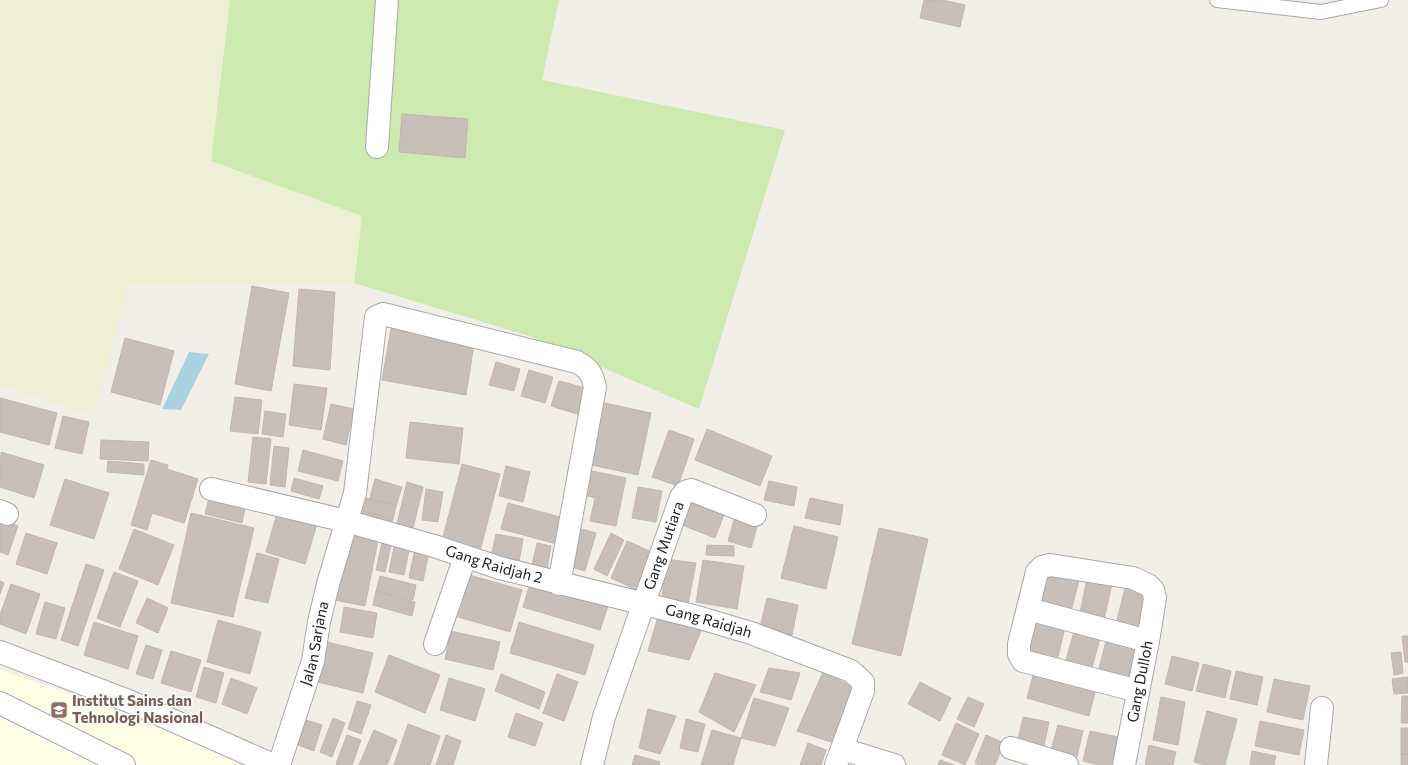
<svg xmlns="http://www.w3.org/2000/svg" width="1408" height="765" font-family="Commissioner,sans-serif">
  <rect width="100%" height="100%" fill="#f2efe9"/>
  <!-- education -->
  <polygon fill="#ffffe5" points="0,670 235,750 257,765 0,765"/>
  <!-- farmland -->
  <polygon fill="#eef0d5" points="0,0 230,0 212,161 362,216 354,283 268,283 128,286 94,417 0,385"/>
  <!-- grass -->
  <polygon fill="#cdebb0" points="230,0 559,0 542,80 785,130 699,409 529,336 354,283 362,216 211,161"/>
  <!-- water -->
  <polygon fill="#aad3df" points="189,352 209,354 181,410 162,409"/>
  <!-- building -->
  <g fill="#c7bfb8" stroke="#c4b6ab">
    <polygon points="924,0 942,0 965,5 960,27 920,18"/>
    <polygon points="402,114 468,119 465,158 399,152"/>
    <polygon points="252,286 289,293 271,391 235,384"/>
    <polygon points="299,289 335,292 330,370 293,366"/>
    <polygon points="391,329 474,344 466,395 382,380"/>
    <polygon points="125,338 174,351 160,405 111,392"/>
    <polygon points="496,362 520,369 514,391 489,385"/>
    <polygon points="529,370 553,377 545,403 521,396"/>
    <polygon points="559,381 585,388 577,414 551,406"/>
    <polygon points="294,384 327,388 321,430 289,425"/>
    <polygon points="235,397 262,400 258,434 230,431"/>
    <polygon points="0,398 57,413 49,445 0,432"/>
    <polygon points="600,402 651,413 638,475 587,464"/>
    <polygon points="331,404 354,409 346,445 323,439"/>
    <polygon points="265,411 286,414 283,437 262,434"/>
    <polygon points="63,416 89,422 82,454 55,448"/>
    <polygon points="410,422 463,428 459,464 406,458"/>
    <polygon points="707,429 772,456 760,486 695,460"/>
    <polygon points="669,430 694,439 678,486 652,477"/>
    <polygon points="253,437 271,439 266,484 248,482"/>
    <polygon points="101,440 149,442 148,461 100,459"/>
    <polygon points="274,446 289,448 285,487 270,485"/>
    <polygon points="303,450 343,461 338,481 298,471"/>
    <polygon points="1,452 44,465 34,498 0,487"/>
    <polygon points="151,460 168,465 167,469 198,479 184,523 152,513 147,530 131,525"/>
    <polygon points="108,461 144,464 144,475 107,472"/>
    <polygon points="462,464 500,474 479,555 441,545"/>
    <polygon points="506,466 530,472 523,502 499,496"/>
    <polygon points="582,469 626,478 616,526 590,521 595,498 576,493"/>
    <polygon points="294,478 323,486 319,499 291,491"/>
    <polygon points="65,479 109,493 94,539 50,525"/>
    <polygon points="375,479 402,487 396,506 370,498"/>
    <polygon points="769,481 797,487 794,506 764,500"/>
    <polygon points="407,482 423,487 411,536 395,532"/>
    <polygon points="638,487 662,491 656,522 632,518"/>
    <polygon points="426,489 443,492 438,522 422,520"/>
    <polygon points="210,494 246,503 242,523 205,514"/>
    <polygon points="366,498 396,506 393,519 362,511"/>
    <polygon points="810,498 843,505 840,525 805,518"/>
    <polygon points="692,500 725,512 715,538 682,525"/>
    <polygon points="508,503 564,518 557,544 501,529"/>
    <polygon points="279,506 319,517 305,564 266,552"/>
    <polygon points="362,511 393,519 390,531 359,523"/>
    <polygon points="191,513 254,528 233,617 171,603"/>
    <polygon points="736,513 759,519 751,548 728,541"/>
    <polygon points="0,519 18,526 8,555 0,552"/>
    <polygon points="794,526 838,537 826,589 781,578"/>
    <polygon points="879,528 928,539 901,656 852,644"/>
    <polygon points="134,529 174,545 158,585 119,569"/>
    <polygon points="349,529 379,535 365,606 335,600"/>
    <polygon points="582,529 596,533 585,571 571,567"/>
    <polygon points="26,533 57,543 47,574 16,564"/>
    <polygon points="611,533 624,540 607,576 594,569"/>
    <polygon points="496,534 523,539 519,562 491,557"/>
    <polygon points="383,539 392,541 385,572 376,570"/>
    <polygon points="627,541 654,553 637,590 611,578"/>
    <polygon points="395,542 410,545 404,575 389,572"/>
    <polygon points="537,543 551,546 547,569 532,565"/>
    <polygon points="707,545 734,546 734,556 706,555"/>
    <polygon points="415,549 429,552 423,581 409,578"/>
    <polygon points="257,553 279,559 268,603 245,598"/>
    <polygon points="665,559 696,563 688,604 662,600"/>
    <polygon points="703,560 744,566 737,609 696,602"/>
    <polygon points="86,564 104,570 78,646 61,640"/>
    <polygon points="1050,569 1080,577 1071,611 1041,603"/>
    <polygon points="114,572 138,581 120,627 97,618"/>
    <polygon points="466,574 522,590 510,632 455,616"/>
    <polygon points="380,576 416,585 413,600 376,591"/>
    <polygon points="1087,579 1112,584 1104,619 1080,613"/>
    <polygon points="531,580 609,603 600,630 523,607"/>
    <polygon points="0,581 4,583 0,594"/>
    <polygon points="11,584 40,594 26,634 0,624 0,615"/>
    <polygon points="1125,588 1148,594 1140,630 1116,624"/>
    <polygon points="376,591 415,602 412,616 373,605"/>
    <polygon points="147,598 168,608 158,633 136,623"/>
    <polygon points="767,598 798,605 792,635 760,628"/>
    <polygon points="45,602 65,608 56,639 36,634"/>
    <polygon points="344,607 377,613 373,638 340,632"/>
    <polygon points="659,613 701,631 689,660 648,651"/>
    <polygon points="1036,616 1066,623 1057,661 1027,654"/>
    <polygon points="218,620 261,632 250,674 207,662"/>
    <polygon points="94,622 138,636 128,669 84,655"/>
    <polygon points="519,622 594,645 585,675 510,653"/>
    <polygon points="1075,628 1101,635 1091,671 1065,664"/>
    <polygon points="451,631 500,642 493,670 445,659"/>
    <polygon points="1402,636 1408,636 1408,662 1405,662"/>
    <polygon points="1107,637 1138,644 1131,676 1099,669"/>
    <polygon points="327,642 373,653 363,693 318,682"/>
    <polygon points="146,645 162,650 153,679 136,674"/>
    <polygon points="171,651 201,660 191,692 161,683"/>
    <polygon points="1401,652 1403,673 1394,675 1391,653"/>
    <polygon points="389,655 440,675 425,713 375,692"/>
    <polygon points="1172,656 1199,663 1192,691 1165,684"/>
    <polygon points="1203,664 1231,671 1225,698 1196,691"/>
    <polygon points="204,667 224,673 216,703 196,697"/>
    <polygon points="769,668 800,673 791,700 760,692"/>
    <polygon points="1035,668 1097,685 1089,716 1027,698"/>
    <polygon points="1236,671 1263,677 1257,705 1230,699"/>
    <polygon points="823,672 853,687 831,742 797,731"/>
    <polygon points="715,673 756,685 734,732 699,712"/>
    <polygon points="501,674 545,692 539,709 495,691"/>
    <polygon points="557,674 578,682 564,721 543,713"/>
    <polygon points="1408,677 1408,693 1394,694 1392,679"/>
    <polygon points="231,678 257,688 247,714 222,704"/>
    <polygon points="449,678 485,689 475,721 440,710"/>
    <polygon points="1274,679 1310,686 1303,720 1267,712"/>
    <polygon points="920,682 951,698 940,721 908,704"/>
    <polygon points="1402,696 1408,696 1408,723 1401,723"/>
    <polygon points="968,697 984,704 974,727 957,719"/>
    <polygon points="1161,697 1185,702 1178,745 1153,740"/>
    <polygon points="754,698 789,708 775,746 741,738"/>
    <polygon points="357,701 371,705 361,734 348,729"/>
    <polygon points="648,709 676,716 660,754 639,748"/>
    <polygon points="1207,711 1237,719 1225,765 1204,765 1194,762"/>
    <polygon points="516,713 543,723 535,746 508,737"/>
    <polygon points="1023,717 1049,722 1043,751 1017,745"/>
    <polygon points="333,718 345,723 332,757 320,752"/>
    <polygon points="686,719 705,724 698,752 680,748"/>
    <polygon points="306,720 322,725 314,751 298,745"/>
    <polygon points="1260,721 1304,730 1299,755 1255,746"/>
    <polygon points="956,723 979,734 965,765 942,755"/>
    <polygon points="408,724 440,736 430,765 394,765"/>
    <polygon points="1058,725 1083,731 1076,761 1050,754"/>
    <rect x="1401" y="728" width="7" height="26"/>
    <polygon points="374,730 397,740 387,765 359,765"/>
    <polygon points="712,730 741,738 733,765 701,765"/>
    <polygon points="1090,731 1118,737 1111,765 1099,765 1083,761"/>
    <polygon points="347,735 361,740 352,765 338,765 336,764"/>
    <polygon points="446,735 461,741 453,765 436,765"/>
    <polygon points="986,735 1004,743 995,765 980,765 975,763"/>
    <polygon points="808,743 826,750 821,765 800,765"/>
    <polygon points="1149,745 1176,752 1173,765 1145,765"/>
    <polygon points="1252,751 1276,756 1274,765 1250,765"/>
    <rect x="1401" y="754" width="7" height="11"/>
    <polygon points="635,755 660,762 659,765 632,765"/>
    <polygon points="940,760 954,765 938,765"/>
  </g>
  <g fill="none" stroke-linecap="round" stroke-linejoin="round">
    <defs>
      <polyline id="service" points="1217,0 1321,12 1381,0"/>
      <g id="minor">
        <polyline points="377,147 387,0"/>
        <path id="s1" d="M211,489L346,521L434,546L500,568L697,617L751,633L851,671L863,682V691L836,765"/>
        <polyline points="0,511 7,514"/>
        <polyline points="1028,609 1148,641"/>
        <polyline points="435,644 465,557"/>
        <polyline points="0,703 124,765"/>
        <polyline points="1011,748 1067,765"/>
        <polyline points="842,749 894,765"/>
        <path id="s2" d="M279,765L313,661L319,622L328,584L355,493L376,317L383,314L577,362C589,369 592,373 595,387L559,584"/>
        <path id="s3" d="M592,765L604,717L681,497L685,492L691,490L755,515"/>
        <path id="s4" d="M1124,765L1148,641L1155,598L1153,590L1148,585L1133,578L1050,565L1042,567L1037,572L1019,644V654L1023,661L1138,691"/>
        <polyline points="1316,765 1322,708"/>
      </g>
      <polyline id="tertiary" points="0,652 131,702 273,765"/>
    </defs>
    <!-- service casing -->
    <use href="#service" stroke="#a9a9a9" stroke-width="16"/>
    <!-- minor casing -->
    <use href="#minor" stroke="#a9a9a9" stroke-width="24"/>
    <!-- tertiary casing -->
    <use href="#tertiary" stroke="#a9a9a9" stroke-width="24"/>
    <!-- service -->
    <use href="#service" stroke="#fff" stroke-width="14"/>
    <!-- minor -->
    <use href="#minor" stroke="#fff" stroke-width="22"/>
    <!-- tertiary -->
    <use href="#tertiary" stroke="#fff" stroke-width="22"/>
  </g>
  <!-- icons -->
  <defs>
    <symbol id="university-square" viewBox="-11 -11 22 22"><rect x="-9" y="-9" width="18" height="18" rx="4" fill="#8d6e63" stroke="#fff"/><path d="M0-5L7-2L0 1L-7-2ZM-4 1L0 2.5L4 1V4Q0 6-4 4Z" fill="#fff"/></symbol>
  </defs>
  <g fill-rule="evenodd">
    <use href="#university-square" x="49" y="700" width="20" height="20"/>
  </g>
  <g text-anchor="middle" stroke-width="3" stroke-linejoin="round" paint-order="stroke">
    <!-- street labels -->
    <g font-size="15" fill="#222" stroke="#fff">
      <text dy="5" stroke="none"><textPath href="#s3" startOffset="231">Gang Mutiara</textPath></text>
      <text dy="5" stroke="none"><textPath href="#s1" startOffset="293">Gang Raidjah 2</textPath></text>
      <text dy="5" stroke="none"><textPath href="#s1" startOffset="515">Gang Raidjah</textPath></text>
      <text dy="5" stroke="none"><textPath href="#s2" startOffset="127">Jalan Sarjana</textPath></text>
      <text dy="5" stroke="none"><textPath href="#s4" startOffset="85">Gang Dulloh</textPath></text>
    </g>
    <!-- education labels -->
    <g font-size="15" font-weight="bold" fill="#785e54" stroke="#fff" text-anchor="start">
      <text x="72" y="706">Institut Sains dan<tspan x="72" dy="17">Tehnologi Nasional</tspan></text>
    </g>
  </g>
</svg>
